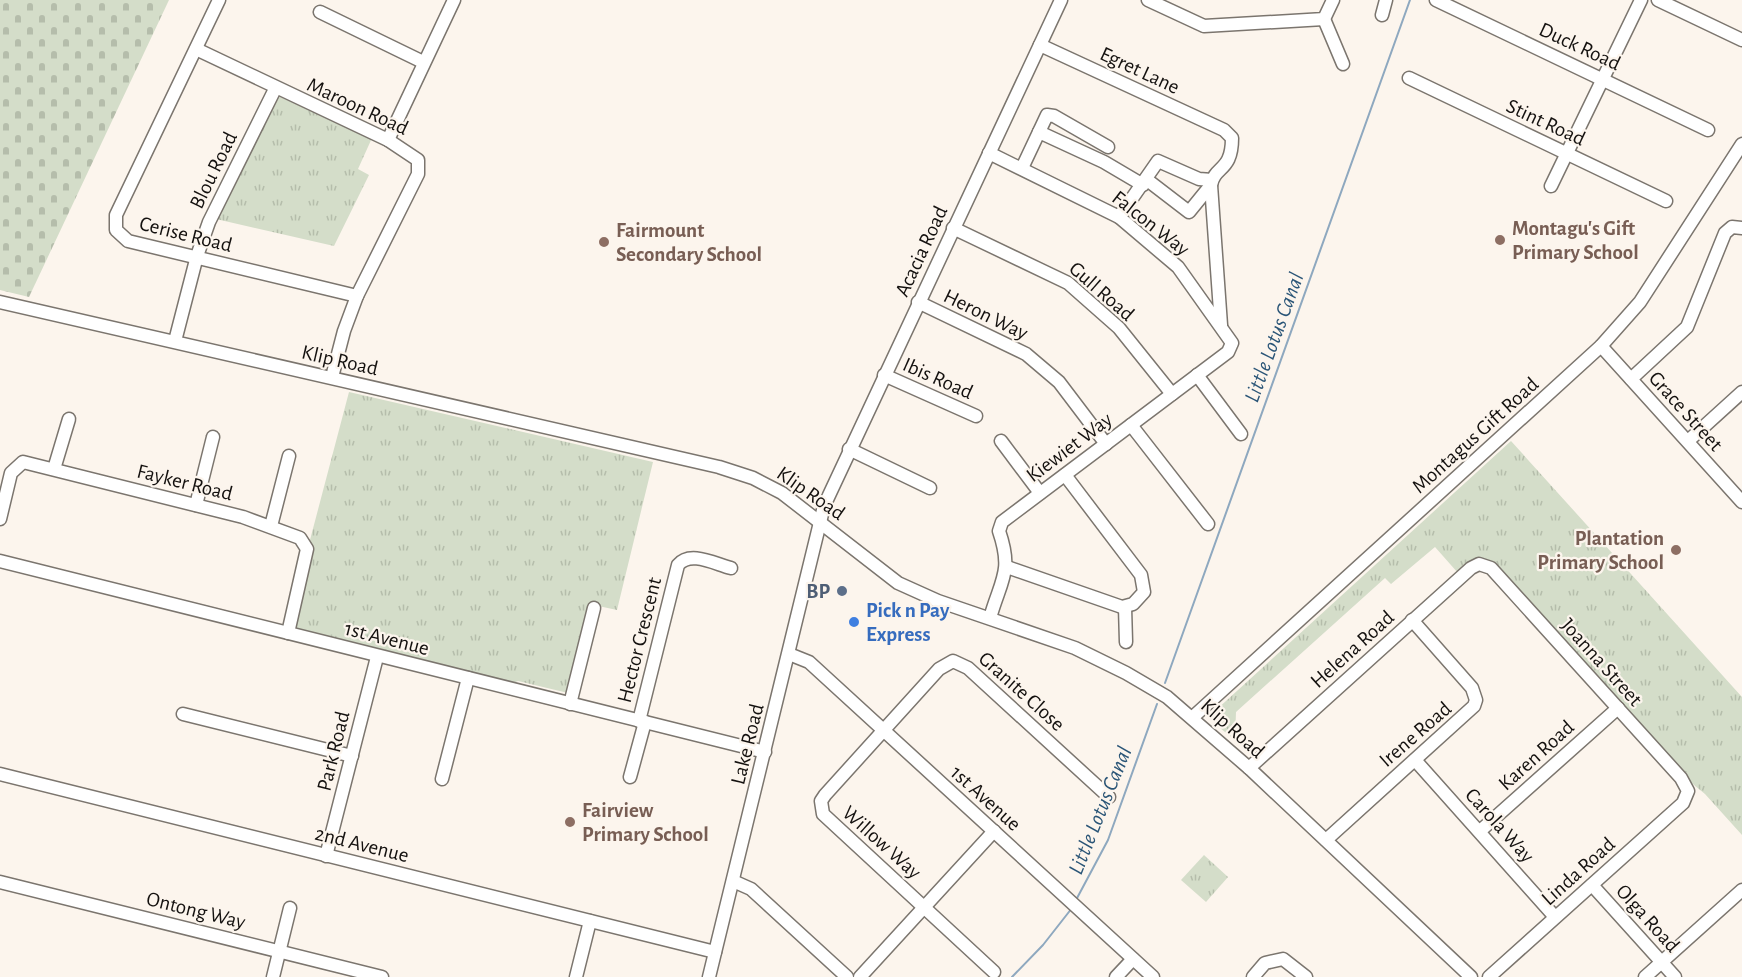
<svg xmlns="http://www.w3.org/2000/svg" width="1742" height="977" font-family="'Alegreya Sans',sans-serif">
  <defs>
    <pattern id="grass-tufts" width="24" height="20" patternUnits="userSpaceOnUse" patternTransform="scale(1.5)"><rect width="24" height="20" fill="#d4ddc9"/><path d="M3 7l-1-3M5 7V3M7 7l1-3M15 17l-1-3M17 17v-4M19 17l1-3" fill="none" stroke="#b5bdab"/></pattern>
    <pattern id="cemetery-stones" width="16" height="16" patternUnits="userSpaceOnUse" patternTransform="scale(1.5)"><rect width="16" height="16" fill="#d4ddc9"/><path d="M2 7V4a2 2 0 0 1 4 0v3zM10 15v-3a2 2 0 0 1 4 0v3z" fill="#b5bdab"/></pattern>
  </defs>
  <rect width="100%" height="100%" fill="#fcf5ed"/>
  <!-- grass -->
  <g fill="url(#grass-tufts)">
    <polygon points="280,97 372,138 358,169 369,175 334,246 216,219 275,99"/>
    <polygon points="349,392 653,462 617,610 589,604 568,693 518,681 513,683 297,629 294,625 312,547 310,540"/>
    <polygon points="1511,441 1742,697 1742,835 1705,794 1688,780 1495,565 1458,573 1435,547 1391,584 1385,578 1236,712 1235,740 1215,724 1215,711"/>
    <polygon points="1204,855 1228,877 1206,902 1181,880"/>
  </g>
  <!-- cemetery -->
  <polygon fill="url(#cemetery-stones)" points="0,0 169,0 29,297 0,290"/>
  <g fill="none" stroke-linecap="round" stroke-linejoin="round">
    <!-- stream -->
    <g stroke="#8ea8bf" stroke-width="2">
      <polyline points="1165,683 1410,0"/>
      <polyline points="1076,900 1108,840 1157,704"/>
      <polyline points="1012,977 1043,945 1072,908"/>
    </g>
    <defs>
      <g id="minor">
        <polyline points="219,0 116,215 116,230 128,241 357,296"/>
        <polyline points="1148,0 1204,26 1324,19 1333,0"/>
        <polyline points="1436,0 1708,130"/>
        <polyline points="1658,0 1742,40"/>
        <polyline points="320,12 423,62"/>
        <polyline points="1382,15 1386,0"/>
        <polyline points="1324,19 1343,64"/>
        <path d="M1040,45L1224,130L1232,138C1232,172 1215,165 1211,185L1221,325"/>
        <polyline points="196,49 388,140 418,160 418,174 357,296 344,331 332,377"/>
        <polyline points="1409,78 1666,201"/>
        <polyline points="1039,132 1047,115 1054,116 1108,147"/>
        <polyline points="388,140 454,0"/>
        <path d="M989,153L1119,217L1178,267L1232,343L1228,352L1002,522L999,531C1013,572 1001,579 990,618"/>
        <polyline points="1022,168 1039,132 1104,162 1143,185"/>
        <polyline points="1146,179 1189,212 1211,185"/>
        <polyline points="1551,186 1641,0"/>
        <polyline points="1119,217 1158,161 1199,179 1212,180"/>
        <polyline points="953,228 1068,283 1119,328 1172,394"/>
        <polyline points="0,302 719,467 753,478 782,493 898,583 938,601 1075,648 1126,673 1167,697 1249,768 1471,977"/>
        <polyline points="918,302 1026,354 1059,382 1106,444"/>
        <polyline points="175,341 197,256 209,222 275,89"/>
        <polyline points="1601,346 1742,502"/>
        <polyline points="884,375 976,416"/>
        <polyline points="1197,375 1241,434"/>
        <polyline points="1631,379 1687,327 1725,233 1732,227 1742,228"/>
        <polyline points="1131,425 1208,524"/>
        <polyline points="1001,441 1040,493"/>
        <polyline points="1688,441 1742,392"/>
        <polyline points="849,449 930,488"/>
        <polyline points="54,469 69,419"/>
        <polyline points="196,505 213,437"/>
        <polyline points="0,519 11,473 23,462 243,517 300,538 307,549 288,633"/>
        <polyline points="271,526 289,456"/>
        <polyline points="0,561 765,752"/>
        <polyline points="1007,567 1122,607 1133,604 1144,592 1141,575 1065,475"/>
        <polyline points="1125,607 1126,642"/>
        <polyline points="789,654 809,662 1153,977"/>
        <polyline points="570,704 594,608"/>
        <polyline points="183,714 352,756"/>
        <polyline points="1193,717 1601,346 1640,302 1742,144"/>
        <path d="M639,721L678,565C690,550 715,564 731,568"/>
        <polyline points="1415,760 1555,917"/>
        <polyline points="1249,768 1471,568 1479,564 1491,568 1681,778 1688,791 1683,803 1489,977"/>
        <polyline points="0,774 715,952"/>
        <polyline points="630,777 645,722"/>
        <polyline points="442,779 468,678"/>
        <polyline points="1480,831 1618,708"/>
        <polyline points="1326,840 1474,706 1476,700 1472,688 1412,620"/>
        <polyline points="326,856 377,657"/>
        <polyline points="733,881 751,889 847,977"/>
        <polyline points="0,882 382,977"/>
        <polyline points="1592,885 1675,977"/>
        <polyline points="994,972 823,814 821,801 825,795 939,669 953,661 968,668 1109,797"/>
        <polyline points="273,977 290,908"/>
        <polyline points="576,977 590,921"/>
        <polyline points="709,977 824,506 1061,0"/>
        <polyline points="860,977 994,831"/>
        <polyline points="1116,977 1133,959"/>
        <polyline points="1253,977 1265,963 1283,959 1306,977"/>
        <polyline points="1645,977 1742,890"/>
      </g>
    </defs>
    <!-- minor casing -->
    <use href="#minor" stroke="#7b756e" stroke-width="15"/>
    <!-- minor -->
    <use href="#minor" stroke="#fff" stroke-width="12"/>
  </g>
  <!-- markers -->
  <g fill="#8d6e63" stroke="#fcf5ed" stroke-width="2">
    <circle cx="1500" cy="240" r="6"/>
    <circle cx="604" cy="242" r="6"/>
    <circle cx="1676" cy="550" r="6"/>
    <circle cx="570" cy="822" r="6"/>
  </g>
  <circle fill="#5c6f8a" stroke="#fcf5ed" stroke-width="2" cx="842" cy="591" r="6"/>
  <circle fill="#3f7fe0" stroke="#fcf5ed" stroke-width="2" cx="854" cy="622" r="6"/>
  <g text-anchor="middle" stroke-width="4.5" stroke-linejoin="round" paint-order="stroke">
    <!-- street labels -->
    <g font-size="21" fill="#14110f" stroke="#fcf5ed">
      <text transform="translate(1580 46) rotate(25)" y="7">Duck Road</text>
      <text transform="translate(1140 70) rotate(25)" y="7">Egret Lane</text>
      <text transform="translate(358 106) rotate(25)" y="7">Maroon Road</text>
      <text transform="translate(1546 122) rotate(25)" y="7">Stint Road</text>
      <text transform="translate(213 170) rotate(-64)" y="7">Blou Road</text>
      <text transform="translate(1151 223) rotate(38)" y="7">Falcon Way</text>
      <text transform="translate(186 234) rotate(14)" y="7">Cerise Road</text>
      <text transform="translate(921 251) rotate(-65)" y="7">Acacia Road</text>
      <text transform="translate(1102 291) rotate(41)" y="7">Gull Road</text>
      <text transform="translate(986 314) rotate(26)" y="7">Heron Way</text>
      <text transform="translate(340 360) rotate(13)" y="7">Klip Road</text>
      <text transform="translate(938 378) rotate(24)" y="7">Ibis Road</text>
      <text transform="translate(1686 411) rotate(48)" y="7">Grace Street</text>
      <text transform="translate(1475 435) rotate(-42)" y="7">Montagus Gift Road</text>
      <text transform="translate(1069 447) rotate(-37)" y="7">Kiewiet Way</text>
      <text transform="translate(185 482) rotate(14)" y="7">Fayker Road</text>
      <text transform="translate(811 493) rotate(35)" y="7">Klip Road</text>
      <text transform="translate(387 638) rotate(14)" y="7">1st Avenue</text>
      <text transform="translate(639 640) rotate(-76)" y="7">Hector Crescent</text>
      <text transform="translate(1352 649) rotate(-42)" y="7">Helena Road</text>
      <text transform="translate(1602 662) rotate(48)" y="7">Joanna Street</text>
      <text transform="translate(1022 691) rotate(42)" y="7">Granite Close</text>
      <text transform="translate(1233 728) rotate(42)" y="7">Klip Road</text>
      <text transform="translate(1415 734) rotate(-41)" y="7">Irene Road</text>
      <text transform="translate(747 744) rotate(-76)" y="7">Lake Road</text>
      <text transform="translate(333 751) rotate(-76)" y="7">Park Road</text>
      <text transform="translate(1536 755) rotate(-42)" y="7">Karen Road</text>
      <text transform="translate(986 798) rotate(42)" y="7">1st Avenue</text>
      <text transform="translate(1500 825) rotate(48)" y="7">Carola Way</text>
      <text transform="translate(882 842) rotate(42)" y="7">Willow Way</text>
      <text transform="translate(362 844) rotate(14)" y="7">2nd Avenue</text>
      <text transform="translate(1578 871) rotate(-42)" y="7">Linda Road</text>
      <text transform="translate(196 910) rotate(14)" y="7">Ontong Way</text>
      <text transform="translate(1648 918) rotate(48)" y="7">Olga Road</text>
    </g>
    <!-- education labels -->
    <g font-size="21" font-weight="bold" fill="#785e54" stroke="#fcf5ed" text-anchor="start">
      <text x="1512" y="235">Montagu's Gift<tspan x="1512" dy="24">Primary School</tspan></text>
      <text x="616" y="237">Fairmount<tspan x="616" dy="24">Secondary School</tspan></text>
      <text x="1664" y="545" text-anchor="end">Plantation<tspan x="1664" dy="24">Primary School</tspan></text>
      <text x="582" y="817">Fairview<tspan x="582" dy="24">Primary School</tspan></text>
    </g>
    <!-- service labels -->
    <g font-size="21" font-weight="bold" fill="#4e5e75" stroke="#fcf5ed" text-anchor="end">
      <text x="830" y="598">BP</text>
    </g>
    <!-- shop labels -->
    <g font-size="21" font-weight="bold" fill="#366cbe" stroke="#fcf5ed" text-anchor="start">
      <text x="866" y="617">Pick n Pay<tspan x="866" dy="24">Express</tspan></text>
    </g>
    <!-- water labels -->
    <g font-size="22" font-style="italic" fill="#2a5577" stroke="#fcf5ed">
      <text transform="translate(1273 337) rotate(-70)" y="8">Little Lotus Canal</text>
      <text transform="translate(1099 810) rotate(-68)" y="8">Little Lotus Canal</text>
    </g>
  </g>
</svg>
